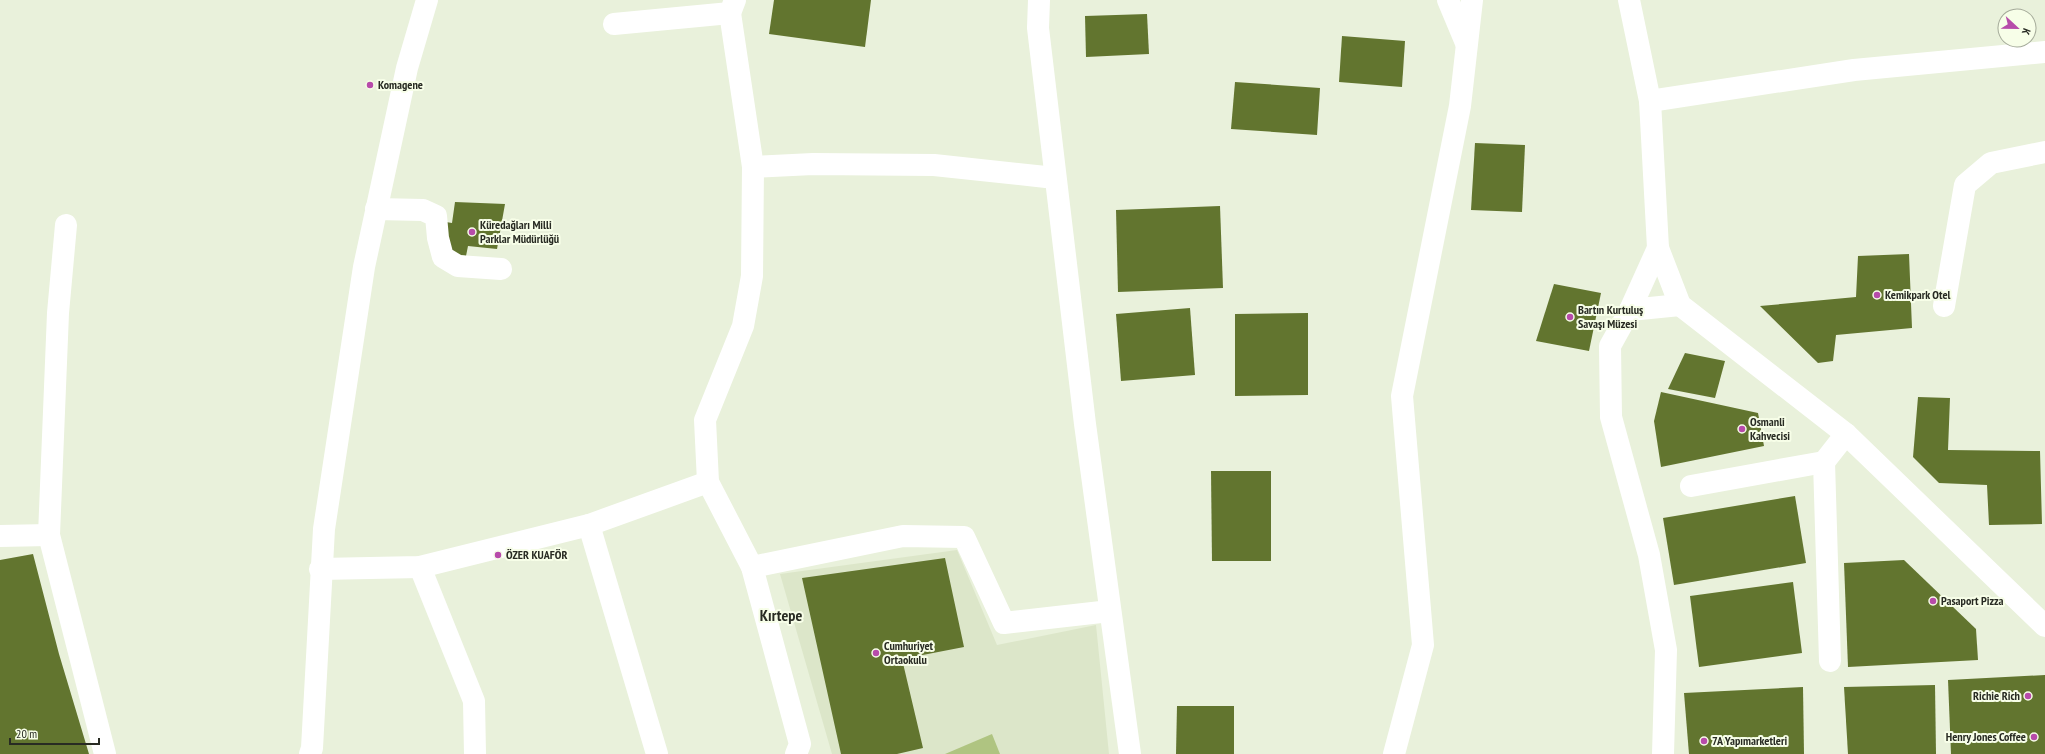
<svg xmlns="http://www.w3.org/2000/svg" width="2045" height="754" font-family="'PT Sans Narrow',sans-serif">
  <rect width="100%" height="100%" fill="#e9f1db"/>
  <!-- built -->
  <polygon fill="#dce6c9" points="957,550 997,645 1096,625 1109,754 832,754 780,574"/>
  <!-- green -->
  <polygon fill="#afc481" points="992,734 1000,754 945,754"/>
  <!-- building -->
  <g fill="#62752f">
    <polygon points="774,0 871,0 865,47 769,34"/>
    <polygon points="1147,14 1149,54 1086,57 1085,16"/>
    <polygon points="1342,36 1405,41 1402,87 1339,82"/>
    <polygon points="1235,82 1320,88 1317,135 1231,129"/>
    <polygon points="1475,143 1525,145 1522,212 1471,210"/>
    <polygon points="455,202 505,204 497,249 468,246 466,256 448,253 446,222 452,223"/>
    <polygon points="1220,206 1223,288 1118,292 1116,210"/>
    <polygon points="1909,254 1912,328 1836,335 1833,361 1818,363 1760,306 1856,297 1858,256"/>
    <polygon points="1554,284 1601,293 1589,351 1536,341"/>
    <polygon points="1190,308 1195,375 1121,381 1116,314"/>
    <polygon points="1308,313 1308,395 1235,396 1235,314"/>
    <polygon points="1685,353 1725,361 1715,398 1668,389"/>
    <polygon points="1661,392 1758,413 1764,446 1661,467 1654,421"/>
    <polygon points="1918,397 1950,398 1948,450 2040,451 2042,524 1989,525 1987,485 1939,483 1913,457"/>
    <polygon points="1211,471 1271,471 1271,561 1212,561"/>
    <polygon points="1795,496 1806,563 1674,585 1663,518"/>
    <polygon points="33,554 59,654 89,754 0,754 0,560"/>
    <polygon points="945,558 964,647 902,659 923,748 897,754 841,754 802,578"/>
    <polygon points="1904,560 1976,629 1978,660 1848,667 1844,563"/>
    <polygon points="1793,582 1802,653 1699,667 1690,596"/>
    <polygon points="2045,675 2045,754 1951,754 1948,680"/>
    <polygon points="1935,685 1936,754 1848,754 1844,687"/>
    <polygon points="1803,687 1804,754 1689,754 1684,693"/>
    <polygon points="1177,706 1234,706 1234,754 1176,754"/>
  </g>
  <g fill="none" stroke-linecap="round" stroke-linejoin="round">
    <!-- street -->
    <g stroke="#fff" stroke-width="22">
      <polyline points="1039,0 1038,28 1085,424 1130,754"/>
      <polyline points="1448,0 1466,43"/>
      <polyline points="730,13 753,167 752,276 743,326 705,420 708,482 752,567 800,744 796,754"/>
      <polyline points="614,24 730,13 735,0"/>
      <polyline points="1650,101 1854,70 2045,52"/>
      <polyline points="753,167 813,164 934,165 1055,178"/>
      <polyline points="376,209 423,210 436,216 438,238 443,257 458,266 501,269"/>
      <polyline points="66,225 58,313 49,535 105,754"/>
      <polyline points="1658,248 1630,310 1610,346 1611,417 1649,555 1666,650 1663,754"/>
      <polyline points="1944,306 1965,185 1991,163 2045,152"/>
      <polyline points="1630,310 1680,305"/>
      <polyline points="1824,462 1830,661"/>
      <polyline points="1691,486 1824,462 1846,434"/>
      <polyline points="589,525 657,754"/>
      <polyline points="0,536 49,535"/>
      <polyline points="420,567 474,701 475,754"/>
      <polyline points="752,567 903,536 964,537 1004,623 1110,611"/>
      <polyline points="320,569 420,567 589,525 708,482"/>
      <polyline points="1394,754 1423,645 1402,396 1460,106 1472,0"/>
    </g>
    <!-- secondary -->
    <g stroke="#fff" stroke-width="22">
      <polyline points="1629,0 1650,101 1658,248 1680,305 1846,434 2045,626"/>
      <polyline points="310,754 312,748 324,529 364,267 407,68 427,0"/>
    </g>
  </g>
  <!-- markers -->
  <g fill="#b74baa" stroke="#f7fee8" stroke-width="1.5">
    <circle cx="370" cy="85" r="4"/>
    <circle cx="472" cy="232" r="4"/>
    <circle cx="1877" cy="295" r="4"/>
    <circle cx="1570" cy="317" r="4"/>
    <circle cx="1742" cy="429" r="4"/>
    <circle cx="498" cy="555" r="4"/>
    <circle cx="1933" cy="601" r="4"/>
    <circle cx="876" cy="653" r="4"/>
    <circle cx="2028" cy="696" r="4"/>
    <circle cx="2034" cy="737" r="4"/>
    <circle cx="1704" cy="741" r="4"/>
  </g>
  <g text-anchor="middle" stroke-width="4" stroke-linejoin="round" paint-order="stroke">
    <!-- poi labels -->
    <g font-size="12" font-weight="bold" fill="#282b23" stroke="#f7fee8" text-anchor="start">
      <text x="378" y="89">Komagene</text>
      <text x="480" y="229">Küredağları Milli<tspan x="480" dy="14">Parklar Müdürlüğü</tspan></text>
      <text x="1885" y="299">Kemikpark Otel</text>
      <text x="1578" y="314">Bartın Kurtuluş<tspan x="1578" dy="14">Savaşı Müzesi</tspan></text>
      <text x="1750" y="426">Osmanli<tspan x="1750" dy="14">Kahvecisi</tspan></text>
      <text x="506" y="559">ÖZER KUAFÖR</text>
      <text x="1941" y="605">Pasaport Pizza</text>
      <text x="884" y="650">Cumhuriyet<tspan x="884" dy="14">Ortaokulu</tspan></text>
      <text x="2020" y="700" text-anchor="end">Richie Rich</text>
      <text x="2026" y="741" text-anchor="end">Henry Jones Coffee</text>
      <text x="1712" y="745">7A Yapımarketleri</text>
    </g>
    <!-- district labels -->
    <g font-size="16" font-weight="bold" fill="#282b23" stroke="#f7fee8">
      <text x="781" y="621">Kırtepe</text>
    </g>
  </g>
  <!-- north arrow -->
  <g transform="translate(2017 28) rotate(112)"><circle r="19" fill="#f7fee8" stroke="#a4aa99"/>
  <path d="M0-3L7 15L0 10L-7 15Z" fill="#b74baa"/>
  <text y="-6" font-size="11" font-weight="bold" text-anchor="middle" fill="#282b23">K</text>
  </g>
  <!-- scale -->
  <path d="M10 738v6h89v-6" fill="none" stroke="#282b23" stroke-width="2"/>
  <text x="16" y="738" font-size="12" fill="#282b23" stroke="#f7fee8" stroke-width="3" paint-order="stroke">20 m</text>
</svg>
